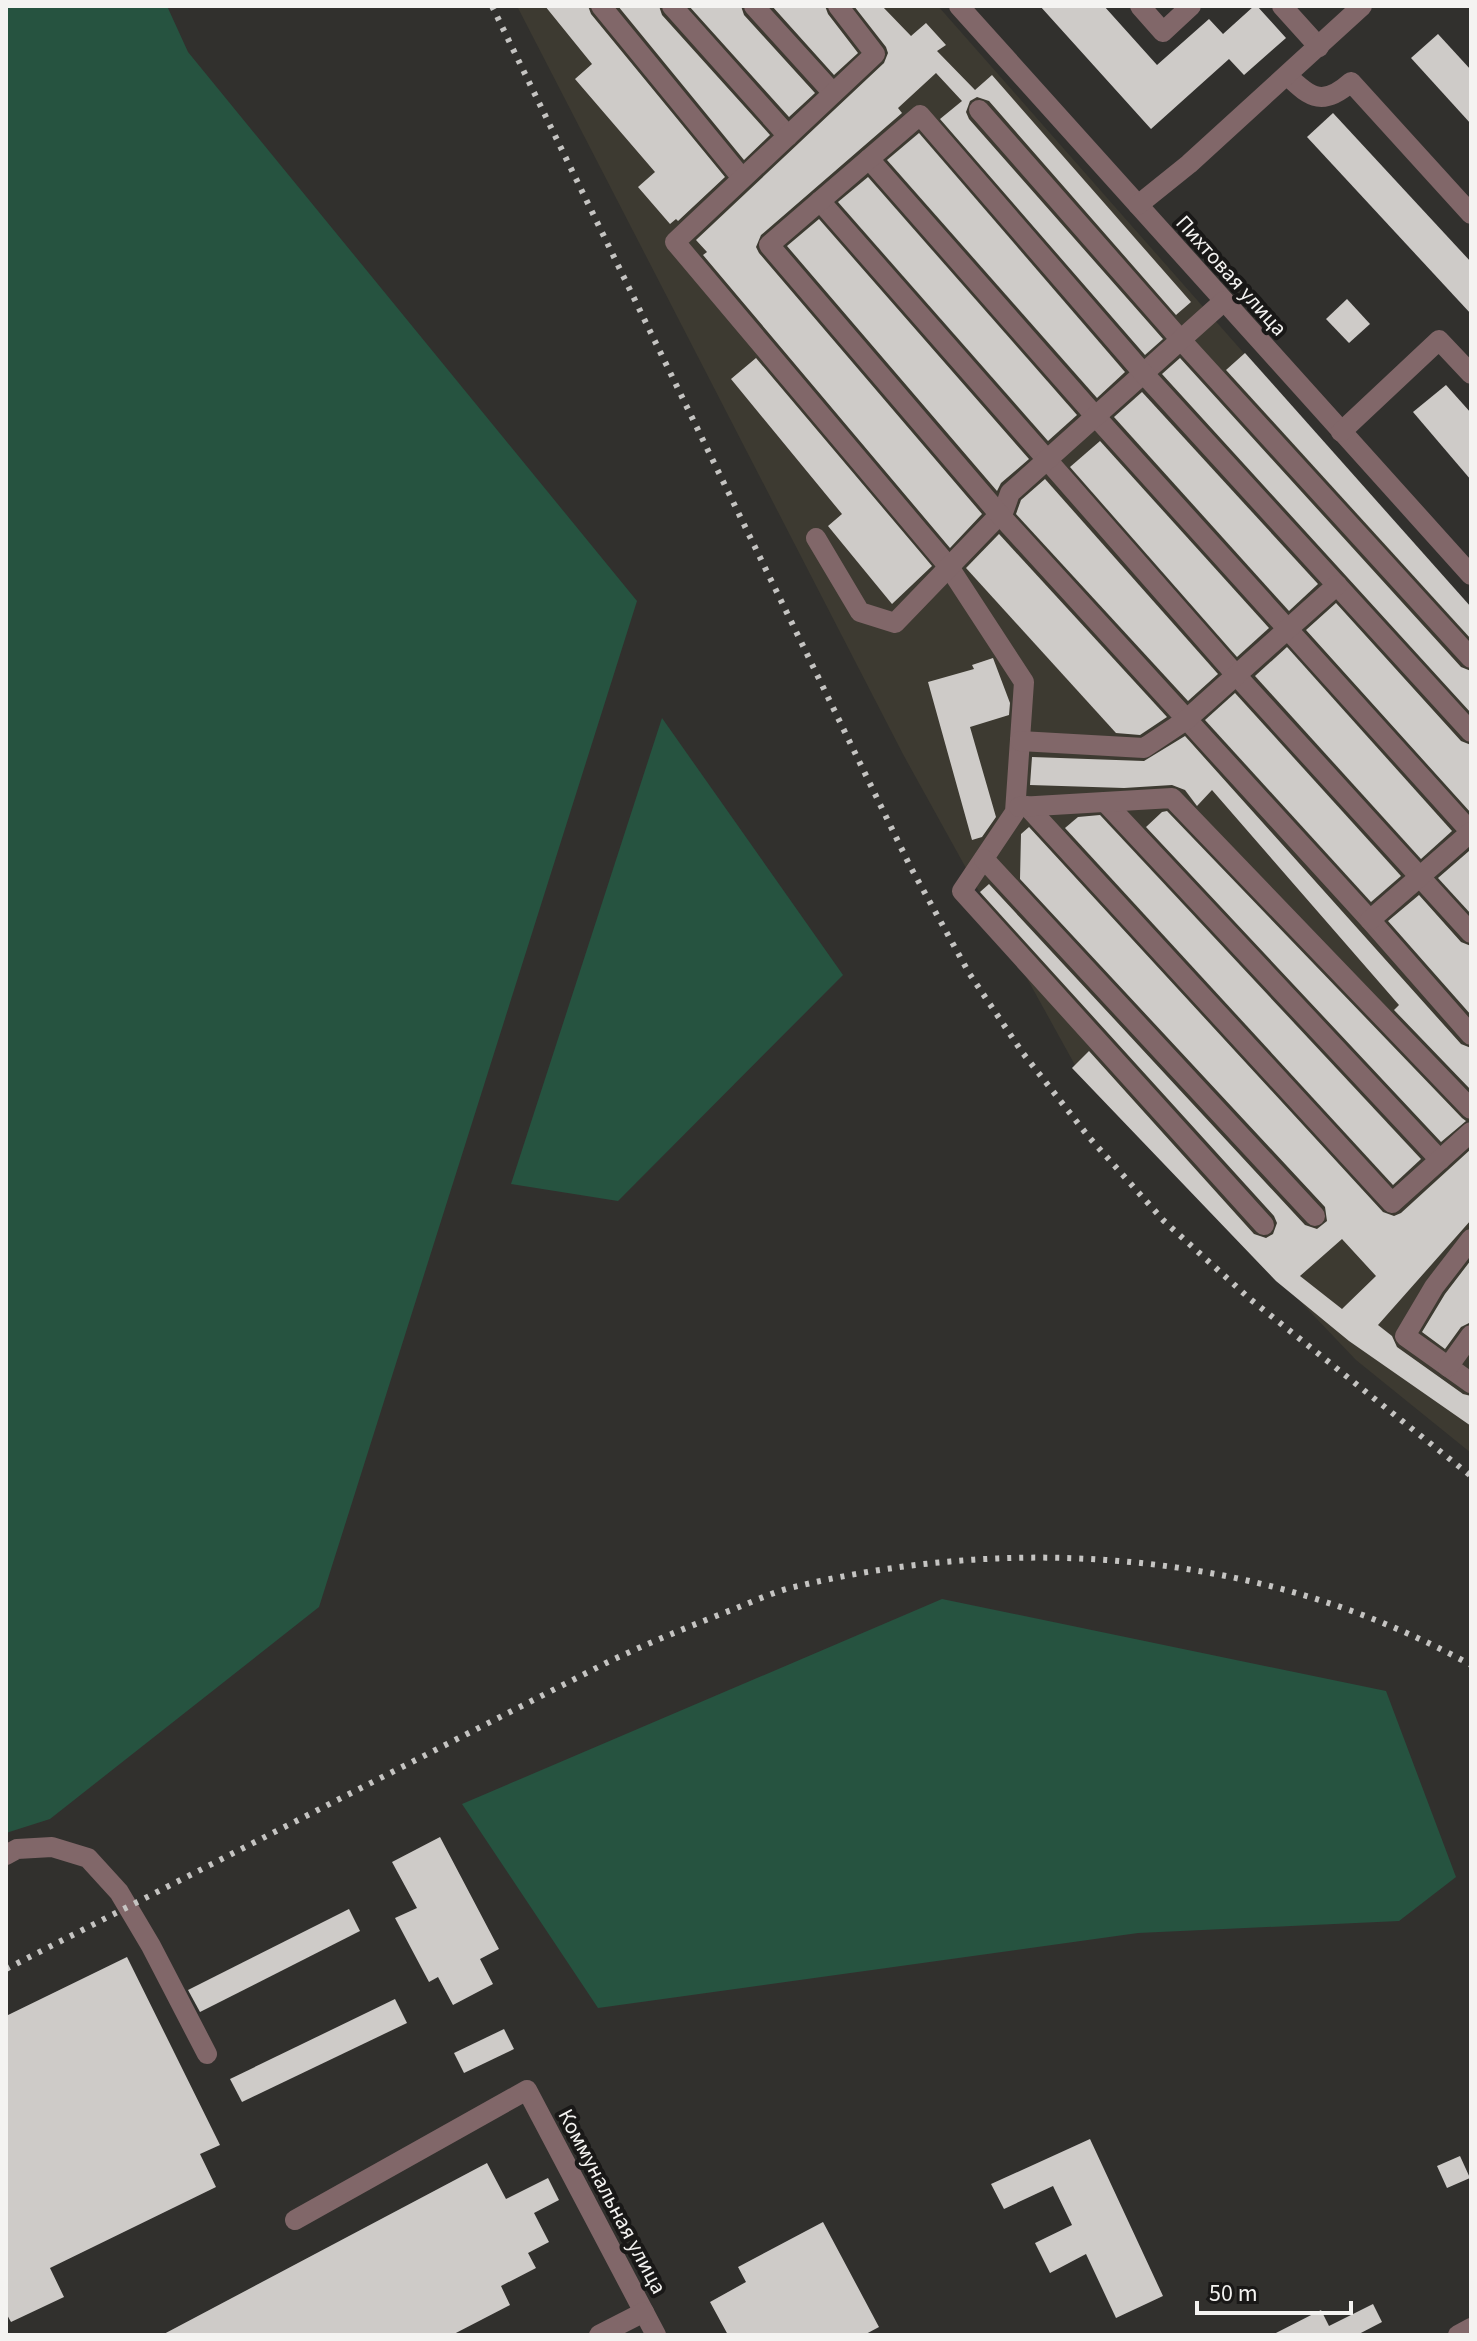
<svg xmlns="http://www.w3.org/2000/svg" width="1477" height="2341" font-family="'Source Sans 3',sans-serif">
  <rect width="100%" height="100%" fill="#31302d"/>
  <!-- built -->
  <polygon fill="#3d3a31" points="517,6 938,6 1471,611 1471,1453 1356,1360 1075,1065 904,756"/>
  <!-- green -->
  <g fill="#265340">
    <polygon points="6,6 167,6 188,52 637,601 319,1607 50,1819 6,1833"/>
    <polygon points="662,718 843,975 618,1201 511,1184"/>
    <polygon points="942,1599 1386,1691 1456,1877 1399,1921 1138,1933 598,2008 462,1804"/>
  </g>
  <!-- building -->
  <g fill="#cecbc8" fill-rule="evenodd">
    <polygon points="545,6 588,6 591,14 725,177 678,221 676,219 670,224 638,187 655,172 575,79 592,64"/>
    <polygon points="618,6 659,6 662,15 770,135 744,160"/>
    <polygon points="689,6 741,6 744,15 815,93 789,117"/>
    <polygon points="772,6 825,6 828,14 858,53 834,75"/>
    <polygon points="854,6 882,6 911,36 926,23 946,45 937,51 975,90 992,75 1191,302 1176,315 989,101 977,97 970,101 966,112 969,119 1163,339 1145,355 940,119 962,101 936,73 898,108 902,113 761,235 756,247 759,253 982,514 950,548 703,255 707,252 696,240 884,63 888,53 886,47"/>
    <polygon points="1040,6 1104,6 1157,65 1209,19 1223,34 1254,6 1257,6 1286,38 1244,75 1229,59 1151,129"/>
    <polygon points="1438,34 1471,70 1471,124 1411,58"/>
    <polygon points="1333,113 1471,262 1471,314 1307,137"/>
    <polygon points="919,133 1125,372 1097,398 887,160"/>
    <polygon points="868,177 1077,415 1048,441 838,202"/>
    <polygon points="819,219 1029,459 1001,483 997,491 787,246"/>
    <polygon points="1347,299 1370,324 1349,343 1326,319"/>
    <polygon points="1245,353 1471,607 1471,639 1226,370"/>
    <polygon points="756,358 932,566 892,604 828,526 842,514 731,379"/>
    <polygon points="1180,358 1461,667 1471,671 1471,713 1162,374"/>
    <polygon points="1446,385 1471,413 1471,480 1413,412"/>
    <polygon points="1142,392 1318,584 1289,611 1114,417"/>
    <polygon points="1100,441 1269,628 1237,657 1070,467"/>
    <polygon points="1045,479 1218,674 1188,701 1016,514 1021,500"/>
    <polygon points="999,534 1167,717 1140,735 1116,733 966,568"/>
    <polygon points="1336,603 1461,741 1471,745 1471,813 1306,630"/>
    <polygon points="1287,647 1452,831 1421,859 1255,676"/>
    <polygon points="993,658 1010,703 1009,715 970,727 996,817 982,837 972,840 928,682 974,669 972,665"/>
    <polygon points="1235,693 1401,876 1371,902 1205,720"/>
    <polygon points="1185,736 1461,1044 1471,1048 1471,1090 1394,1010 1399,1005 1212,790 1197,806 1185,790 1172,785 1124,788 1030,785 1032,757 1144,761"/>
    <polygon points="1167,811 1462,1118 1466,1121 1441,1142 1146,827 1162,812"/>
    <polygon points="1100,815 1421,1159 1393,1185 1065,828 1078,817"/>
    <path d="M1029,827L1383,1212L1394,1216L1401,1213L1471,1149V1220L1378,1325L1392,1336L1397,1347L1463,1394L1471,1396V1426L1349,1341L1276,1281L1072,1068L1089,1051L1254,1234L1266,1238L1273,1234L1277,1223L1274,1216L980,892L989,884L1305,1225L1317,1229L1327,1221L1325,1207L1020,879L1021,834ZM1342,1239L1376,1276L1342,1309L1300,1276Z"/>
    <polygon points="1469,851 1471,853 1471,914 1438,878"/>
    <polygon points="1419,895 1461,942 1471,946 1471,1015 1388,921"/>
    <polygon points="1471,1260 1471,1322 1461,1327 1445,1349 1422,1332 1445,1294"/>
    <polygon points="440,1837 499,1949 480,1959 493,1984 453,2005 438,1977 429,1982 395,1918 417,1908 392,1862"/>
    <polygon points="349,1909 360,1931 200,2012 188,1990"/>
    <polygon points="127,1957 220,2145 200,2154 216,2187 50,2268 64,2297 11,2322 6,2313 6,2016"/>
    <polygon points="395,1999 407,2023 242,2102 230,2079"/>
    <polygon points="504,2029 514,2049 464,2073 454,2053"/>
    <polygon points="1090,2139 1163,2296 1116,2318 1086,2254 1050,2273 1035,2243 1072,2225 1053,2186 1004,2209 991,2184"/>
    <polygon points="1460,2156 1470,2178 1447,2188 1437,2166"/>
    <polygon points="487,2163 506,2199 548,2178 559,2200 534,2213 549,2242 528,2253 536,2268 501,2286 510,2305 452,2335 162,2335"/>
    <polygon points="823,2222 879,2327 864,2335 728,2335 710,2302 746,2282 738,2267"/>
    <polygon points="1373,2304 1382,2322 1357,2335 1272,2335 1321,2310 1329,2326"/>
  </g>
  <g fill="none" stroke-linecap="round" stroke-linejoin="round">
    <!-- minor -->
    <g stroke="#816769" stroke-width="20">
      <polyline points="601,6 742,178"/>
      <polyline points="672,6 788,136"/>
      <polyline points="754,6 833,93"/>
      <polyline points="838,6 875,54 675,242 949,567 1024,682 1015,812 962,891 1264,1225"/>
      <polyline points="959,6 1471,575"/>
      <polyline points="1140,6 1163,32 1191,6"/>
      <polyline points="1282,6 1319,47"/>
      <path d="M1288,76C1311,99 1324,106 1351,82L1471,214"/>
      <polyline points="979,110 1181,340 1471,658"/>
      <polyline points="869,159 1096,417 1471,832"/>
      <polyline points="820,201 1236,675 1471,933"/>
      <polyline points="1138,205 1189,164 1362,6"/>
      <polyline points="1341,432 1439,340 1471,374"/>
      <polyline points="816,538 860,612 895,623 1004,510 1010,493 1224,301"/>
      <polyline points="1471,732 1144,374 920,115 769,245 1000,515 1370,920 1471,1035"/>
      <polyline points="1020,741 1144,748 1186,720 1337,585"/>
      <polyline points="1105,802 1440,1160"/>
      <polyline points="1027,806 1392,1203 1471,1132"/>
      <polyline points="1019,807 1172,798 1471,1109"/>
      <polyline points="984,859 1315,1216"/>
      <polyline points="1370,920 1471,832"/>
      <polyline points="1471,1239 1434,1287 1405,1336 1471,1383"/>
      <polyline points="1448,1367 1471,1335"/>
      <polyline points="6,1855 17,1849 52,1847 88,1858 119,1892 151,1946 207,2054"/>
      <polyline points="295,2220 527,2090 656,2335"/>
      <polyline points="599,2335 644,2312"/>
      <polyline points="1458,2335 1471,2328"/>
    </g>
    <!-- rail -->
    <g stroke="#c5c4c2" stroke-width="6" stroke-dasharray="4 8" stroke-linecap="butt">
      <polyline points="492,6 910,866 969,973 1022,1052 1088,1136 1164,1221 1250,1299 1471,1476"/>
      <path d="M6,1969L606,1663C648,1643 690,1626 734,1609C752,1602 771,1593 790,1588C1017,1532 1265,1551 1471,1665"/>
    </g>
  </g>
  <g text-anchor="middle" stroke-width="8" stroke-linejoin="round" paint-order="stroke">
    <!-- street labels -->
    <g font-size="22" fill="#f4f3f1" stroke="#191817">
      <text transform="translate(1232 275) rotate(48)" y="8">Пихтовая улица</text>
      <text transform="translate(613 2201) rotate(62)" y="8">Коммунальная улица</text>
    </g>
  </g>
  <!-- border -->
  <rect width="1477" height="2341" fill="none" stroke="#f4f3f1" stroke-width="16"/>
  <!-- scale -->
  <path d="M1197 2301v12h154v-12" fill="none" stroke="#f4f3f1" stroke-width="4"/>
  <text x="1209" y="2301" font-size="24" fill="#f4f3f1" stroke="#191817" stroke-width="6" paint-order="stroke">50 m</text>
</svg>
